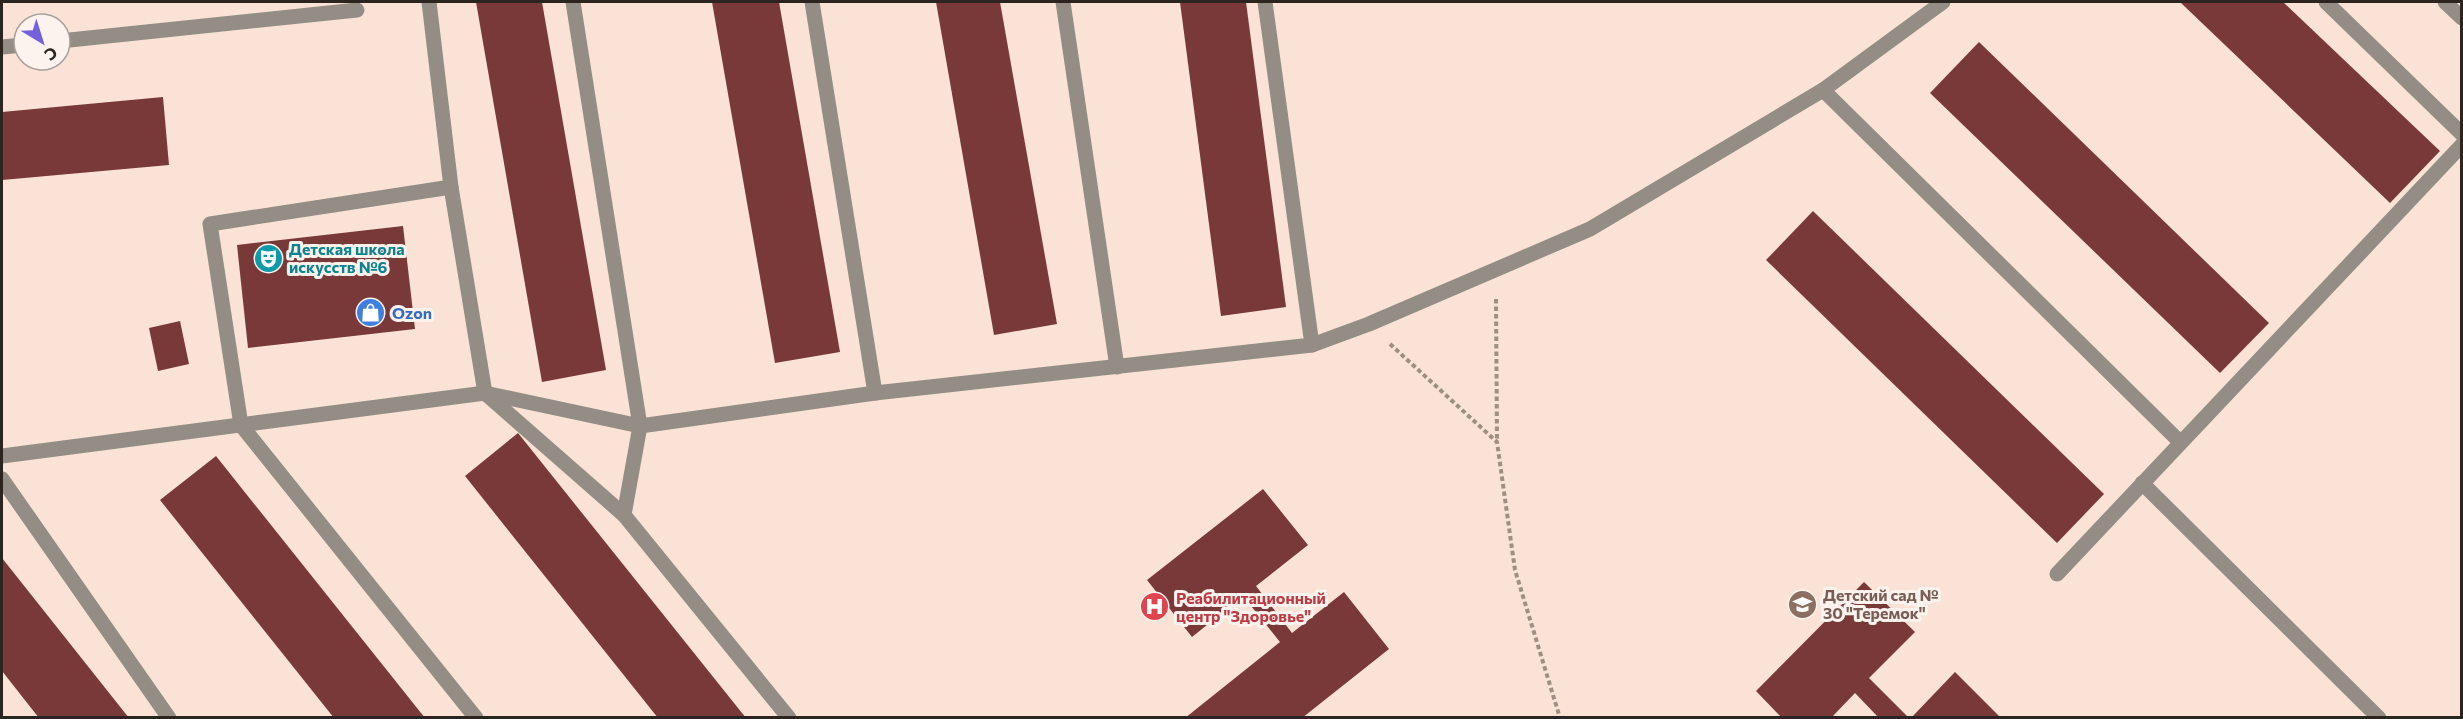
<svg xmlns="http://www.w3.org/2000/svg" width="2463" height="719" font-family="Commissioner,sans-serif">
  <rect width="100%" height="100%" fill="#fae3d6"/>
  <!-- building -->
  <g fill="#783938">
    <polygon points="476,2 542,2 606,370 542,382"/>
    <polygon points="712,2 779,2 840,352 775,363"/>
    <polygon points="936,2 1000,2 1057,324 994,335"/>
    <polygon points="1180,2 1246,2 1286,307 1221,316"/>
    <polygon points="2180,2 2283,2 2440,151 2390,203"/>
    <polygon points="1979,42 2269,323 2220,373 1930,93"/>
    <polygon points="163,97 169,165 2,180 2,112"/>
    <polygon points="1813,211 2104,494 2057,543 1766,260"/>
    <polygon points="403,226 415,329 248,348 237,245"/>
    <polygon points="180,321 189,364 158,371 149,328"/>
    <polygon points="518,433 746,718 658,718 465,476"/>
    <polygon points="216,456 425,718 334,718 160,500"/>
    <polygon points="1263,489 1308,545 1256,586 1292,633 1344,592 1389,649 1302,718 1185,718 1280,642 1243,596 1192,637 1147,580"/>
    <polygon points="2,558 129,718 39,718 2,671"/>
    <polygon points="1864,582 1915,632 1869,678 1909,718 1879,718 1855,693 1831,718 1782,718 1756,691"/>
    <polygon points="1955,672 2001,718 1911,718"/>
  </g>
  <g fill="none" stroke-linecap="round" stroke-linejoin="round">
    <!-- path -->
    <g stroke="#9e8e84" stroke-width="4" stroke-dasharray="4.5 3" stroke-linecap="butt">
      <polyline points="1496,299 1497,441"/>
      <polyline points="1390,344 1497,442 1515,570 1560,718"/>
    </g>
    <!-- minor -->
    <g stroke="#938d85" stroke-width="15">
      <polyline points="429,2 451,187 485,393 624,515 640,426 573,2"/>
      <polyline points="812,2 875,393"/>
      <polyline points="1063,2 1117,367"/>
      <polyline points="2326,2 2462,134"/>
      <polyline points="2445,2 2462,18"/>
      <polyline points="60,41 357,10"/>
      <polyline points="2,47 24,45"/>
      <polyline points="1823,90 2180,442"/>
      <polyline points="451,187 210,224 241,425 476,718"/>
      <polyline points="1312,345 1369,324 1590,229 1823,90 1943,2"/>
      <polyline points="2,456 485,393 640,426 875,393 1312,345 1265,2"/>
      <polyline points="2,479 169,718"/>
      <polyline points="2142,483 2379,718"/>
      <polyline points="624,515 789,718"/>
      <polyline points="2057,574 2462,145"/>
    </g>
  </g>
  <!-- icons -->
  <defs>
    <symbol id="theatre-disc" viewBox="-11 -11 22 22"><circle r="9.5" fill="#0f9aa8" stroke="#fcf3ee"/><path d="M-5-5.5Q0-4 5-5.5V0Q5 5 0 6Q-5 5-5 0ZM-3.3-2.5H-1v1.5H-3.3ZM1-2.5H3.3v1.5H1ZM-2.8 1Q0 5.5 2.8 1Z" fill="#fff"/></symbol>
    <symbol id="shop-disc" viewBox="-11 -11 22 22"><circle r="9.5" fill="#3f7fe0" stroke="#fcf3ee"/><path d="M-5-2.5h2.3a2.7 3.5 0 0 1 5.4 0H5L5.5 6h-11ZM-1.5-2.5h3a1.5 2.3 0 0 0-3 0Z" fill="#fff"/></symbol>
    <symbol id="school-disc" viewBox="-11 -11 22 22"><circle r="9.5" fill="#8d6e63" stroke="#fcf3ee"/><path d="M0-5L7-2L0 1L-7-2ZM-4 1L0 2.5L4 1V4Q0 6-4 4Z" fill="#fff"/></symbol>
    <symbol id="hospital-disc" viewBox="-11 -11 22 22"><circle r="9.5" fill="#e0444e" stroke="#fcf3ee"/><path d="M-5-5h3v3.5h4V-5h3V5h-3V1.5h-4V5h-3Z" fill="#fff"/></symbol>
  </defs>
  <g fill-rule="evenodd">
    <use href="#theatre-disc" x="252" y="242" width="33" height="33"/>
    <use href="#shop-disc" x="354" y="296" width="33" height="33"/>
    <use href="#school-disc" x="1786" y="588" width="33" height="33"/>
    <use href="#hospital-disc" x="1138" y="590" width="33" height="33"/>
  </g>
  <g text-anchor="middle" stroke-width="6" stroke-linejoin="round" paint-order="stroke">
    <!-- culture labels -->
    <g font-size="16" font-weight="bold" fill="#0d838f" stroke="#fcf3ee" text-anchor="start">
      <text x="289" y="255">Детская школа<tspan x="289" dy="18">искусств №6</tspan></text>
    </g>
    <!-- shop labels -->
    <g font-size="16" font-weight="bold" fill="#366cbe" stroke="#fcf3ee" text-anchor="start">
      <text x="392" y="319">Ozon</text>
    </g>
    <!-- education labels -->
    <g font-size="16" font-weight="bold" fill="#785e54" stroke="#fcf3ee" text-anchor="start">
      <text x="1823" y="601">Детский сад №<tspan x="1823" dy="18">30 "Теремок"</tspan></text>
    </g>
    <!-- health labels -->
    <g font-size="16" font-weight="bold" fill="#be3a42" stroke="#fcf3ee" text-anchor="start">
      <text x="1176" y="604">Реабилитационный<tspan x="1176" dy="18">центр "Здоровье"</tspan></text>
    </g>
  </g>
  <!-- border -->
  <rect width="2463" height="719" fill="none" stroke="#2c241f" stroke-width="6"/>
  <!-- north arrow -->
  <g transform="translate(42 42) rotate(142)"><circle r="28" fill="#fcf3ee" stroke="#a9a09b" stroke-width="1.5"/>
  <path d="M0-4.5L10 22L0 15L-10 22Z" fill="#7560db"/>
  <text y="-9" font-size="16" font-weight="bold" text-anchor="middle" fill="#2c241f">С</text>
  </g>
</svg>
